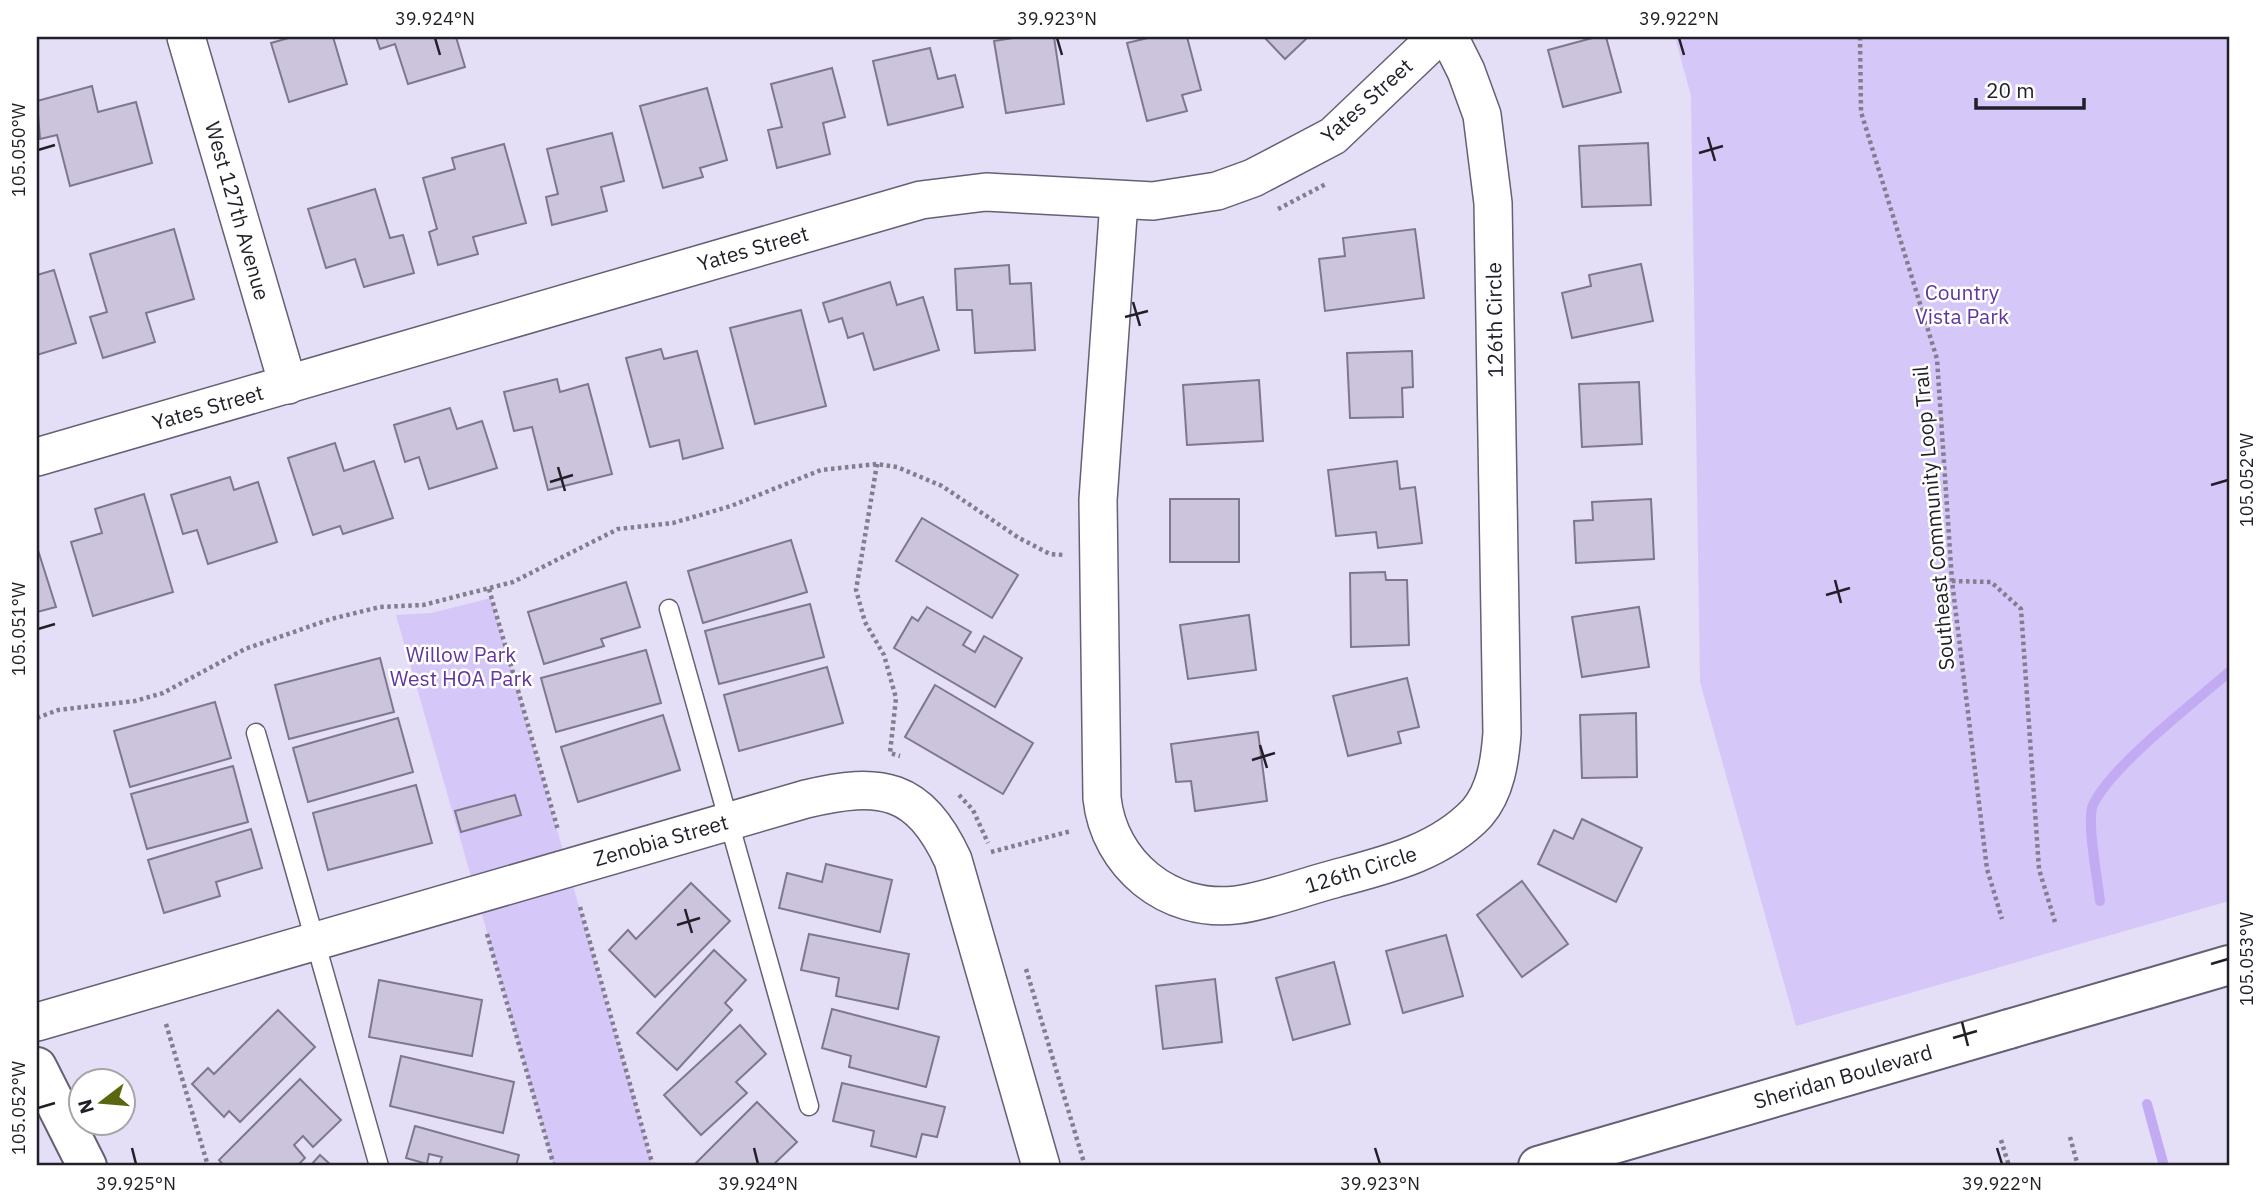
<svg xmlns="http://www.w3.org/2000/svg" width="2266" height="1203" font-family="'IBM Plex Sans',sans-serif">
  <rect width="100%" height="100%" fill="#e5def7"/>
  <!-- green -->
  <g fill="#d6c7f9">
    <polygon points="1675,37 2229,37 2229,901 1796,1026 1700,682 1691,96"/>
    <polygon points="491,598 653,1166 554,1166 396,615 431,613"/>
  </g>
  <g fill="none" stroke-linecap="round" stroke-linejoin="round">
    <!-- stream -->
    <g stroke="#c2abf3" stroke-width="10">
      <path d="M2100,901C2098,882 2086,821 2093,805C2111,766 2195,702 2229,672"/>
      <polyline points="2147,1104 2164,1166"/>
    </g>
  </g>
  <!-- building -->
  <g fill="#cbc4dc" stroke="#7e788e" stroke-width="2">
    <polygon points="292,37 333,37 347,84 289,102 271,43"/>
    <polygon points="376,37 456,37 465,67 408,84 395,44 380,49"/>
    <polygon points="1020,37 1054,37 1064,104 1006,113 994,41"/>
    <polygon points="1152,37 1187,37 1201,90 1182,95 1187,111 1147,121 1127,43"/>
    <polygon points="1264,37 1308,37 1285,59"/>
    <polygon points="1596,37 1606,37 1621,92 1563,107 1548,50"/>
    <polygon points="930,48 938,79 955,75 963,107 888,125 873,61"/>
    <polygon points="832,68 845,117 823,123 830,154 777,168 768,130 782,127 771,84"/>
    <polygon points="92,86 98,112 136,102 152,163 70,186 57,135 40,139 37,101"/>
    <polygon points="707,88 727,160 700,168 703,177 663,188 640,106"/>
    <polygon points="612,133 624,181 601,187 607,211 552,225 546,197 558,194 547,149"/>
    <polygon points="1648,143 1651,205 1582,207 1579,146"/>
    <polygon points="504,144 526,223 473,237 478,254 438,265 429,232 437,229 423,178 455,169 452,158"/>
    <polygon points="375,189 390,238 403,235 414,273 364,287 355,259 326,268 308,209"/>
    <polygon points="174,229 194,299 146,313 155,342 103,358 90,317 107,312 90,254"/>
    <polygon points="1415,229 1424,298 1325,311 1319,259 1345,256 1343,238"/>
    <polygon points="1641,264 1653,321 1572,338 1562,293 1591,286 1589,275"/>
    <polygon points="1009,265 1010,284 1031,283 1035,350 975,353 972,310 957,310 955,269"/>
    <polygon points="54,270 76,343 37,355 37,275"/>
    <polygon points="890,282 897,305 923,297 939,350 874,370 863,333 848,338 842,318 829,322 823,303"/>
    <polygon points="801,310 826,406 755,424 730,328"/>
    <polygon points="661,349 664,359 697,351 723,448 683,459 679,440 650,447 626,358"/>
    <polygon points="1412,351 1413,387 1402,388 1403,417 1350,418 1347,353"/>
    <polygon points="557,379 560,392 588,384 612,474 548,490 532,427 514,431 504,392"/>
    <polygon points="1259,380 1263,441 1187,445 1183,385"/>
    <polygon points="1639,382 1642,444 1582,447 1579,384"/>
    <polygon points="450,408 457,429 482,421 497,468 429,489 419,457 405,462 394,425"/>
    <polygon points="335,443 344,471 374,461 393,518 343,534 340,526 313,535 288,458"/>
    <polygon points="1397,461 1400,489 1415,487 1422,543 1378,548 1376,532 1336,536 1328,470"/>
    <polygon points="230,477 234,490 258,482 277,542 208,564 197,530 183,534 171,495"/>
    <polygon points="144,494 173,592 93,616 71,542 102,533 95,509"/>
    <rect x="1170" y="499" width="69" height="63"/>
    <polygon points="1651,499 1654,559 1576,563 1574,521 1593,520 1592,502"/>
    <polygon points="922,518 1018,575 992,618 896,561"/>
    <polygon points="791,540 807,592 703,623 688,571"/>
    <polygon points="37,547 56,607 37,612"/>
    <polygon points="1385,572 1386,580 1407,580 1409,645 1351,647 1350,573"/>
    <polygon points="626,582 640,627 601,639 604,646 544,664 528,612"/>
    <polygon points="810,604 824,657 719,684 705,631"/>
    <polygon points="927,607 971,632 963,645 975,652 984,636 1022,658 995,707 894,648 912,617 918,621"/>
    <polygon points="1639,607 1649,667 1582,677 1572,617"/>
    <polygon points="1249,615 1256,670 1188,679 1180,625"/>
    <polygon points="646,650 661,703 556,732 541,678"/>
    <polygon points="380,658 394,712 289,739 275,685"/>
    <polygon points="827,667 843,723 739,751 724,695"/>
    <polygon points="1407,678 1419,727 1398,732 1401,743 1348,756 1333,696"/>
    <polygon points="935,685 1033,743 1003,794 905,737"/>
    <polygon points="215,702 231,758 130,787 114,731"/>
    <polygon points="1636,713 1637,777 1582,778 1580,715"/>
    <polygon points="663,715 680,770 578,802 561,747"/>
    <polygon points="398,718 413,772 308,802 293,748"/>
    <polygon points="1258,732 1267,801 1195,811 1191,781 1176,782 1171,744"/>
    <polygon points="233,766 248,822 147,849 131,794"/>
    <polygon points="416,785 432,843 328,870 313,813"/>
    <polygon points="515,795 521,815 461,832 455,811"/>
    <polygon points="1582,819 1642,848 1616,902 1538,864 1554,830 1573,839"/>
    <polygon points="251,829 262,868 216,882 220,896 164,913 148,860"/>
    <polygon points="826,864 892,880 880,932 779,908 787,873 822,882"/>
    <polygon points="1522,881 1568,944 1522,977 1477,915"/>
    <polygon points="691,883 730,921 655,997 609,950 628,930 636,939"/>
    <polygon points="809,934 909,954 898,1009 836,996 839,978 801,970"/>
    <polygon points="1446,935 1463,996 1403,1013 1386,951"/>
    <polygon points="714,950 746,980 725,1003 732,1010 677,1070 637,1033"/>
    <polygon points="1334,962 1350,1024 1293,1040 1276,978"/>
    <polygon points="1215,979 1222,1042 1163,1049 1156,986"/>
    <polygon points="379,980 482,1000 472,1056 369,1037"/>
    <polygon points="832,1009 939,1037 926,1087 849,1067 851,1056 822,1048"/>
    <polygon points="278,1010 315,1047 240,1122 229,1111 224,1117 192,1084 208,1068 214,1074"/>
    <polygon points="740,1025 766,1054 736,1082 747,1093 701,1135 664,1095"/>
    <polygon points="401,1056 514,1082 503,1133 390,1106"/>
    <polygon points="300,1079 341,1120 313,1147 303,1136 294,1145 305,1158 297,1166 224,1166 219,1160"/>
    <polygon points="842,1083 945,1107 937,1137 922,1134 916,1157 871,1146 874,1131 833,1121"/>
    <polygon points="757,1102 797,1142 772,1166 693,1166"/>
    <polygon points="415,1126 519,1155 516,1166 439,1166 442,1157 429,1154 427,1164 406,1158"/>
    <polygon points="320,1155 332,1166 310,1166"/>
  </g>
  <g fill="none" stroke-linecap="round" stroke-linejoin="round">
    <defs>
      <g id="service">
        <polyline points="669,609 809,1106"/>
        <polyline points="256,733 379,1166"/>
      </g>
      <g id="minor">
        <polyline points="186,37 288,385"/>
        <path d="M1119,201L1098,500L1102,798C1109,864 1168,913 1236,905C1268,901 1303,887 1334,879C1386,865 1439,853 1477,813C1496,791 1500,760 1502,733L1493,203L1482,115L1466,71L1449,37"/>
        <polyline points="37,457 921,200 986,192 1153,201 1217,191 1253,178 1333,136 1437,37"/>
        <path d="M37,1022L806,799C881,781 919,787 953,860L1041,1166"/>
      </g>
      <polyline id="secondary" points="37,1067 87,1166"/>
      <g id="primary">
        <polyline points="2147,989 2229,965"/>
        <polyline points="1538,1166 2009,1029"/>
      </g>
    </defs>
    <!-- service casing -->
    <use href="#service" stroke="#666075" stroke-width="21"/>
    <!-- minor casing -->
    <use href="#minor" stroke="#666075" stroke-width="40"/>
    <!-- secondary casing -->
    <use href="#secondary" stroke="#666075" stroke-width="42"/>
    <!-- primary casing -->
    <use href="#primary" stroke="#666075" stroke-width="42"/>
    <!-- path -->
    <g stroke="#827e8e" stroke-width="4.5" stroke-dasharray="3.5 3.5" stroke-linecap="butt">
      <polyline points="1860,37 1861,112 1937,359 1952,581 1987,869 2002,919"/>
      <polyline points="1278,209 1326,184"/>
      <polyline points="877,464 856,590 865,622 884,655 896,698 890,753 900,756"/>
      <polyline points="1952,581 1991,582 2021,609 2039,869 2055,922"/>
      <polyline points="489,589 558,830"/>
      <polyline points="37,718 58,710 135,701 163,693 245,649 331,619 380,607 423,605 513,582 618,529 673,523 731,506 821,470 877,464 897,467 942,486 1019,538 1050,554 1064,555"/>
      <polyline points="959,795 973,810 988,843"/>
      <polyline points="991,852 1071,831"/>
      <polyline points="580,907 653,1166"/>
      <polyline points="487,934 554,1166"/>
      <polyline points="1026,969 1085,1166"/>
      <polyline points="166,1024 208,1166"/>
      <polyline points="2070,1137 2078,1166"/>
      <polyline points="2001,1140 2009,1166"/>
    </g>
    <!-- service -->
    <use href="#service" stroke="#fff" stroke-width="18"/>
    <!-- minor -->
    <use href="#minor" stroke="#fff" stroke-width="37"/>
    <!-- secondary -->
    <use href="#secondary" stroke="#fff" stroke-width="38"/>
    <!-- primary -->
    <use href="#primary" stroke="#fff" stroke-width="38"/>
    <defs>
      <polyline id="primary-bridge" points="2009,1029 2147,989"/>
    </defs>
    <!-- primary-bridge casing -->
    <use href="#primary-bridge" stroke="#666075" stroke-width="42" stroke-linecap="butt"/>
    <!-- primary-bridge -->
    <use href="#primary-bridge" stroke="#fff" stroke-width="38"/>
  </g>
  <!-- ticks -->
  <path fill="none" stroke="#211f27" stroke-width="2.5" d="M435,38L440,55M1057,38L1062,55M1679,38L1684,55M1708,137L1715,161M38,150L55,145M1699,153L1723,146M1133,302L1140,326M1125,317L1148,311M558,467L565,491M550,482L573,475M2211,485L2228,480M1835,580L1841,603M1826,595L1850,588M38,629L55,624M1260,745L1267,768M1252,760L1275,753M685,909L692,933M677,925L700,918M2211,964L2228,959M1962,1022L1968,1046M1953,1038L1977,1031M38,1108L55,1103M132,1148L136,1164M754,1148L758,1164M1375,1148L1380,1164M1997,1148L2002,1164"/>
  <g text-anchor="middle" stroke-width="5" stroke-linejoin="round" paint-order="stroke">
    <!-- street labels -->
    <g font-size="21" fill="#211f27" stroke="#fff">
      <text transform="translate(1367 101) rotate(-42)" y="7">Yates Street</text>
      <text transform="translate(237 211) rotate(74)" y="7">West 127th Avenue</text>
      <text transform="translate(753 249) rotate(-16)" y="7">Yates Street</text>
      <text transform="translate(1495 320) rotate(-91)" y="7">126th Circle</text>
      <text transform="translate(208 408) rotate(-16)" y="7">Yates Street</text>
      <text transform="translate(1934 518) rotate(-95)" y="7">Southeast Community Loop Trail</text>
      <text transform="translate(661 841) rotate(-16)" y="7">Zenobia Street</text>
      <text transform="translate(1361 870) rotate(-17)" y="7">126th Circle</text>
      <text transform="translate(1843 1077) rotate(-16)" y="7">Sheridan Boulevard</text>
    </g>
    <!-- park labels -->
    <g font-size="21" fill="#61369d" stroke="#fff">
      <text x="1962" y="300">Country<tspan x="1962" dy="24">Vista Park</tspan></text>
      <text x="461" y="662">Willow Park<tspan x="461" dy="24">West HOA Park</tspan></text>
    </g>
  </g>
  <!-- border -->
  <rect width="2266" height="1203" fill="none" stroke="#ffffff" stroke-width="77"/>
  <!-- north arrow -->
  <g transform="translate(102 1102) rotate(254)"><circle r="33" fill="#ffffff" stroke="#a6a5a9" stroke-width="2"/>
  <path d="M0-5L12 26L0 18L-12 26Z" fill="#5a670e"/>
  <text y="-10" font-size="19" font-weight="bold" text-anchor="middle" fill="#211f27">N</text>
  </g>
  <!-- scale -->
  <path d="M1976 98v10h108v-10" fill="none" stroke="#211f27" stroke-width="3.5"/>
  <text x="1986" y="98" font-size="21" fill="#211f27" stroke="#ffffff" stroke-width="5" paint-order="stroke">20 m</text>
  <rect x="38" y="38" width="2190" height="1126" fill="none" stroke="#211f27" stroke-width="2.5"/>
  <g font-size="18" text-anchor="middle" fill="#211f27">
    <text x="435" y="25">39.924°N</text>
    <text x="1057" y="25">39.923°N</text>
    <text x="1679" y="25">39.922°N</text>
    <text transform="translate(19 150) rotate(-90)" y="6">105.050°W</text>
    <text transform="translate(2247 480) rotate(-90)" y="6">105.052°W</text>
    <text transform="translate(19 629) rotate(-90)" y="6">105.051°W</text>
    <text transform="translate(2247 959) rotate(-90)" y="6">105.053°W</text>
    <text transform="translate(19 1108) rotate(-90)" y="6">105.052°W</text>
    <text x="136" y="1190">39.925°N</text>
    <text x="758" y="1190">39.924°N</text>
    <text x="1380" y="1190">39.923°N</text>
    <text x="2002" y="1190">39.922°N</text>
  </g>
</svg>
